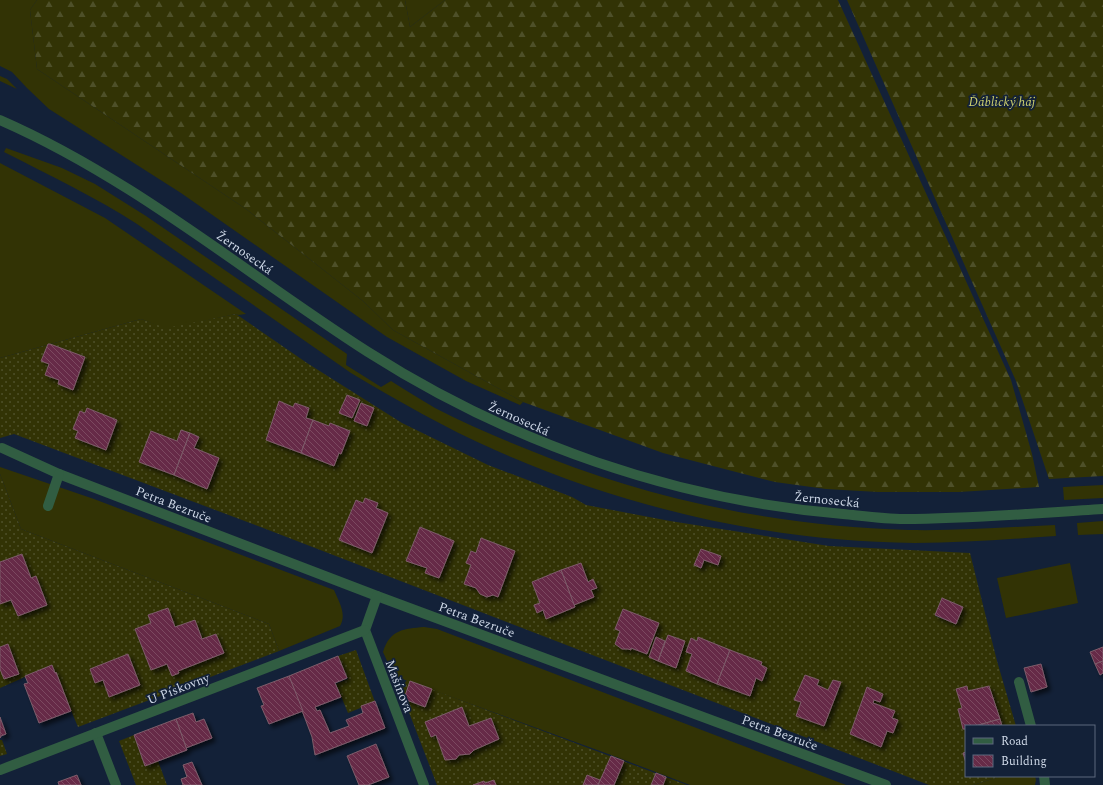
<svg xmlns="http://www.w3.org/2000/svg" width="1103" height="785" font-family="Spectral,serif">
  <defs>
    <pattern id="forest-firs" width="22" height="20" patternUnits="userSpaceOnUse"><rect width="22" height="20" fill="#323305"/><path d="M5 1l3.5 6h-7zM16 11l3.5 6h-7z" fill="#4e5029"/></pattern>
    <pattern id="garden-dots" width="8" height="8" patternUnits="userSpaceOnUse"><rect width="8" height="8" fill="#323305"/><path d="M2 2h.1M6 6h.1" fill="none" stroke="#4e5029" stroke-width="1.8" stroke-linecap="round"/></pattern>
    <pattern id="building-back-hatch" width="6" height="6" patternUnits="userSpaceOnUse"><rect width="6" height="6" fill="#662b47"/><path d="M-1 5l2 2M0 0l6 6M5-1l2 2" fill="none" stroke="#7b4961"/></pattern>
    <filter id="shadow"><feDropShadow dx="3.5" dy="3.5" stdDeviation="2" flood-color="#0009"/></filter>
  </defs>
  <rect width="100%" height="100%" fill="#132138"/>
  <!-- grass -->
  <g fill="#323305">
    <polygon points="0,0 37,0 30,10 37,69 246,209 363,301 393,330 523,402 520,405 466,381 387,337 181,193 49,109 27,88 12,72 0,66"/>
    <polygon points="405,0 445,0 410,27"/>
    <polygon points="0,76 7,79 17,89 0,81"/>
    <path d="M6,148L62,168L95,184L146,216L347,354L346,365L381,387L391,381C405,390 420,399 435,408C464,423 494,436 524,448C647,499 775,526 909,530C957,531 1006,527 1055,525L1056,536C1009,539 962,543 915,543C771,542 626,508 495,450C445,428 398,401 351,373L137,224C95,197 49,175 4,152Z"/>
    <polygon points="0,163 105,218 246,314 238,315 236,314 166,329 141,319 0,358"/>
    <path d="M0,467L94,499L334,590C339,602 347,614 340,626L279,651L269,624L21,529L0,474Z"/>
    <polygon points="1103,485 1103,498 1064,500 1063,487"/>
    <polygon points="1103,521 1103,534 1078,535 1077,523"/>
    <polygon points="1070,563 1078,603 1006,618 997,578"/>
    <path d="M424,627L437,629L846,785H690L611,755L394,676L383,652C390,629 404,629 424,627Z"/>
    <polygon points="1002,776 1035,776 1036,780 1035,785 973,785"/>
  </g>
  <!-- forest -->
  <g fill="url(#forest-firs)">
    <polygon points="37,0 405,0 410,27 445,0 838,0 1011,380 1032,454 1039,487 959,492 878,492 826,489 775,482 663,453 523,402 393,330 363,301 246,209 37,69 30,10"/>
    <polygon points="847,0 1103,0 1103,476 1049,479 1016,381"/>
  </g>
  <!-- garden -->
  <g fill="url(#garden-dots)" fill-rule="evenodd">
    <path d="M236,314L307,363L402,423L488,465L572,497L586,505L670,521L829,546L970,553L997,661L1016,726H966V776H1002L973,785H929L271,531L14,434L0,438V358L141,319L166,328ZM942,598L963,607L956,624L935,616Z"/>
    <polygon points="0,474 21,529 269,624 279,651 78,727 52,665 0,688"/>
    <polygon points="356,650 375,702 348,713 336,684 348,679 338,656"/>
    <polygon points="407,680 687,785 437,785 400,689"/>
    <polygon points="134,735 145,766 158,761 167,785 136,785 119,741"/>
    <polygon points="0,740 2,740 7,754 0,756"/>
  </g>
  <!-- building -->
  <g fill="url(#building-back-hatch)" stroke="#7d5c6a" filter="url(#shadow)">
    <polygon points="48,344 50,344 85,357 73,390 58,384 59,380 45,375 49,364 41,361"/>
    <polygon points="347,395 360,400 352,418 339,413"/>
    <polygon points="279,401 293,407 295,403 309,408 306,418 313,420 301,453 266,440"/>
    <polygon points="361,403 374,408 367,426 354,421"/>
    <polygon points="87,408 117,420 106,450 75,438 78,431 73,429 80,411 85,413"/>
    <polygon points="313,420 329,426 330,423 350,431 341,454 339,453 334,466 301,453"/>
    <polygon points="181,430 190,433 174,475 139,462 151,431 177,441"/>
    <polygon points="190,433 199,437 194,448 219,458 207,489 174,475"/>
    <polygon points="365,498 378,503 376,508 388,513 372,553 339,540 356,500 363,503"/>
    <polygon points="420,527 454,541 439,578 425,573 427,568 406,561"/>
    <polygon points="481,538 515,551 498,597 493,595 487,597 480,594 476,588 464,584 471,565 466,563 471,551 476,553"/>
    <polygon points="701,549 721,556 718,565 704,560 701,568 694,565"/>
    <polygon points="22,554 31,578 36,576 47,605 18,616 11,600 0,604 0,562"/>
    <polygon points="581,563 588,582 593,579 597,588 591,590 594,597 574,605 561,570"/>
    <polygon points="561,570 575,607 546,619 543,610 537,613 534,605 540,603 532,582"/>
    <polygon points="942,598 963,607 956,624 935,615"/>
    <polygon points="168,608 175,627 195,620 202,639 216,634 224,653 178,671 179,673 172,676 167,664 151,670 135,629 151,623 148,615"/>
    <polygon points="623,609 659,623 647,654 631,648 631,650 628,649 622,649 615,644 620,631 615,629"/>
    <polygon points="668,635 685,641 676,668 658,661"/>
    <polygon points="656,637 665,641 658,661 649,657"/>
    <polygon points="698,637 730,650 717,684 686,671 692,654 686,652 691,638 697,641"/>
    <polygon points="8,644 19,674 4,679 0,669 0,647"/>
    <polygon points="1103,647 1103,661 1095,664 1090,652"/>
    <polygon points="730,650 762,662 761,665 767,668 762,681 756,678 750,696 717,684"/>
    <polygon points="128,654 140,685 109,697 103,680 95,683 90,669"/>
    <polygon points="338,656 347,678 335,683 341,697 315,707 317,711 320,710 330,733 349,726 346,720 363,713 361,706 375,701 385,728 315,755 312,737 289,676"/>
    <polygon points="1103,661 1103,673 1100,675 1095,664"/>
    <polygon points="1041,664 1047,687 1031,692 1024,668"/>
    <polygon points="52,665 55,673 56,672 71,711 39,723 24,684 28,683 25,676"/>
    <polygon points="805,675 819,680 817,685 828,690 833,680 841,682 824,726 796,716 801,702 794,700"/>
    <polygon points="289,676 303,711 269,724 261,706 264,705 257,688"/>
    <polygon points="410,681 432,689 425,707 404,699"/>
    <polygon points="967,686 968,691 989,686 1000,719 975,726 966,726 966,729 963,729 958,709 962,708 956,689"/>
    <polygon points="867,687 883,694 880,702 874,700 873,703 895,711 892,718 898,720 893,733 887,731 881,747 850,734"/>
    <polygon points="462,707 469,726 491,718 499,739 474,750 470,754 459,755 456,759 445,760 436,735 431,737 425,722"/>
    <polygon points="193,713 196,722 204,719 212,738 186,748 176,719"/>
    <polygon points="0,717 6,734 1,736 0,738"/>
    <polygon points="176,719 187,750 145,766 134,735"/>
    <polygon points="1000,719 1002,726 975,726"/>
    <polygon points="376,744 389,777 368,785 359,785 347,756"/>
    <polygon points="966,752 966,763 963,753"/>
    <polygon points="611,756 624,761 614,785 598,785"/>
    <polygon points="192,762 202,785 183,785 181,779 187,777 183,765"/>
    <polygon points="656,773 666,777 663,785 651,785"/>
    <polygon points="77,775 81,785 59,785 58,782"/>
    <polygon points="587,775 600,780 598,785 583,785"/>
    <polygon points="494,780 496,785 473,785 484,781 485,783"/>
  </g>
  <g fill="none" stroke-linecap="round" stroke-linejoin="round">
    <!-- minor -->
    <g stroke="#315d42" stroke-width="10">
      <path d="M0,120C133,178 246,274 368,352C511,443 674,500 843,514C863,516 884,519 904,519C970,519 1037,513 1103,509"/>
      <polyline points="2,448 59,474 377,596 886,785"/>
      <polyline points="48,506 59,474"/>
      <polyline points="377,596 365,630 424,785"/>
      <polyline points="1019,682 1031,726"/>
      <polyline points="96,733 116,785"/>
      <polyline points="0,770 365,630"/>
      <polyline points="1044,776 1045,785"/>
    </g>
  </g>
  <g text-anchor="middle" stroke-width="3.5" stroke-linejoin="round" paint-order="stroke">
    <!-- park labels -->
    <g font-size="13" font-style="italic" fill="#cccf6e" stroke="#132138">
      <text x="1002" y="106">Ďáblický háj</text>
    </g>
    <!-- street labels -->
    <g font-size="13" fill="#ccd6e5" stroke="#132138">
      <text transform="translate(245 252) rotate(35)" y="5">Žernosecká</text>
      <text transform="translate(519 418) rotate(24)" y="5">Žernosecká</text>
      <text transform="translate(827 499) rotate(6)" y="5">Žernosecká</text>
      <text transform="translate(174 504) rotate(21)" y="5">Petra Bezruče</text>
      <text transform="translate(477 619) rotate(20)" y="5">Petra Bezruče</text>
      <text transform="translate(400 686) rotate(69)" y="5">Mašínova</text>
      <text transform="translate(178 688) rotate(-21)" y="5">U Pískovny</text>
      <text transform="translate(780 732) rotate(20)" y="5">Petra Bezruče</text>
    </g>
  </g>
  <!-- legend -->
  <rect x="965" y="725" width="130" height="52" fill="#132138" stroke="#5d697d"/>
  <rect x="973" y="738" width="20" height="6" fill="#315d42" stroke="#5d697d"/>
  <text x="1001" y="745" font-size="12" fill="#ccd6e5">Road</text>
  <rect x="973" y="755" width="20" height="12" fill="url(#building-back-hatch)" stroke="#5d697d"/>
  <text x="1001" y="765" font-size="12" fill="#ccd6e5">Building</text>
</svg>
